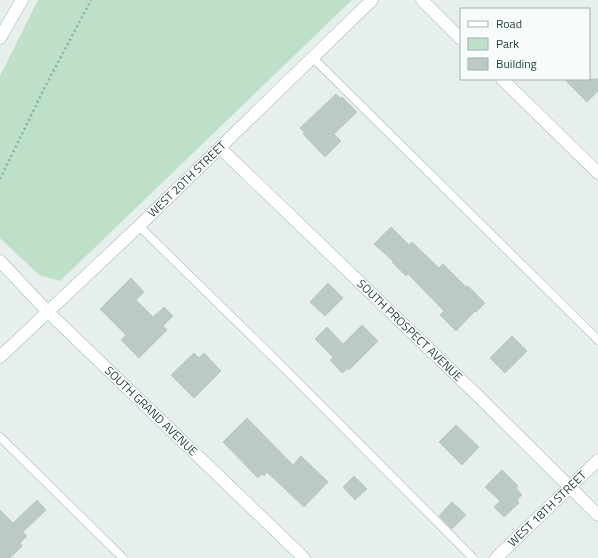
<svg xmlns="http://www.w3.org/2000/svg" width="598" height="558" font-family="'Titillium Web',sans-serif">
  <rect width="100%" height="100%" fill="#e6efeb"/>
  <!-- green -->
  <polygon fill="#bfe0c8" points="38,0 352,0 60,281 39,275 0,238 0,76"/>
  <!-- building -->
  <g fill="#bbcac4" stroke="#b8c9c2">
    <polygon points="564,79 598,79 598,91 587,102"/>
    <polygon points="336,94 340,98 342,97 357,112 334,134 341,141 325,157 303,134 305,133 300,128"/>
    <polygon points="391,227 409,245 412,242 439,268 443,264 466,287 468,286 485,303 476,312 475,311 456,331 440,315 444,311 408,274 406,276 392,262 393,261 374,244"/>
    <polygon points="131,278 144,292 136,300 153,317 164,307 173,316 163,326 167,330 139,358 121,340 126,335 100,309"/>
    <polygon points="328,283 343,298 325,316 310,302"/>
    <polygon points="362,325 378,341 349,370 348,368 342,373 330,360 333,357 315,339 327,327 343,344"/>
    <polygon points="512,336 527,351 505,373 490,358"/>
    <polygon points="194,353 199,358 204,353 221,371 194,398 171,375"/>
    <polygon points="247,418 293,465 301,456 328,482 304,507 267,472 264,476 262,474 258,478 223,442"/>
    <polygon points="456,425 479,447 462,465 439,442"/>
    <polygon points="502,470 518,486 516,488 522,495 517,500 519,503 504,517 494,507 500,501 485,487"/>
    <polygon points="354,476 367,489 355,500 343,487"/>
    <polygon points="37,500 46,510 23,532 27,536 20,543 22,546 10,558 0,558 0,510 13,523"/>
    <polygon points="452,502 466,515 452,529 439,516"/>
  </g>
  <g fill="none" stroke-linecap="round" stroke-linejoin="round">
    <defs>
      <g id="lane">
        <polyline points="313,58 598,340"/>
        <polyline points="139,226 289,373 473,558"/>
        <polyline points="0,437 123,558"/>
      </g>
      <g id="street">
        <polyline points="422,0 461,39"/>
        <polyline points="502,79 598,173"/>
        <path id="s1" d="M220,148L478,396L598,515"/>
        <path id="s2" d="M496,558L598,460"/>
      </g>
      <g id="secondary">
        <polyline points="0,38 22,0"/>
        <path id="s3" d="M0,261L48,312L304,558"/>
        <path id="s4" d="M0,357L139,226L372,0"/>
      </g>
    </defs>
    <!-- lane casing -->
    <use href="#lane" stroke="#a8b8b2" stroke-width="9"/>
    <!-- street casing -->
    <use href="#street" stroke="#a8b8b2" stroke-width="13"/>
    <!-- secondary casing -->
    <use href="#secondary" stroke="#a4bbb3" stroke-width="13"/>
    <!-- path -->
    <polyline stroke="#86b3a5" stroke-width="2.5" stroke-dasharray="2 3" stroke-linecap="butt" points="0,179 44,89 91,0"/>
    <!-- lane -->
    <use href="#lane" stroke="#fff" stroke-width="8"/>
    <!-- street -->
    <use href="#street" stroke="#fff" stroke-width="12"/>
    <!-- secondary -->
    <use href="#secondary" stroke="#fff" stroke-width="12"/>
  </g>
  <g text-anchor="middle" stroke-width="3" stroke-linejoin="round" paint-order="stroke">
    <!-- street labels -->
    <g font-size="12" fill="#24423a" stroke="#f7fbf9">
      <text dy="4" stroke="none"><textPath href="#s4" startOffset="258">WEST 20TH STREET</textPath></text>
      <text dy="4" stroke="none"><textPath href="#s1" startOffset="263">SOUTH PROSPECT AVENUE</textPath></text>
      <text dy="4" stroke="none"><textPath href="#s3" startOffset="213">SOUTH GRAND AVENUE</textPath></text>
      <text dy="4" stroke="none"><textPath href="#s2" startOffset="71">WEST 18TH STREET</textPath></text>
    </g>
  </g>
  <!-- legend -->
  <rect x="460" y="8" width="130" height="72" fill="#f7fbf9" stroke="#a3b1ad"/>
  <rect x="468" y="21" width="20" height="6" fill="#ffffff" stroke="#a3b1ad"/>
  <text x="496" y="28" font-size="12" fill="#24423a">Road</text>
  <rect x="468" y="38" width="20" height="12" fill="#bfe0c8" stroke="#a3b1ad"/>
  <text x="496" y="48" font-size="12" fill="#24423a">Park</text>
  <rect x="468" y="58" width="20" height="12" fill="#bbcac4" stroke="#a3b1ad"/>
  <text x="496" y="68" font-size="12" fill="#24423a">Building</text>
</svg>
